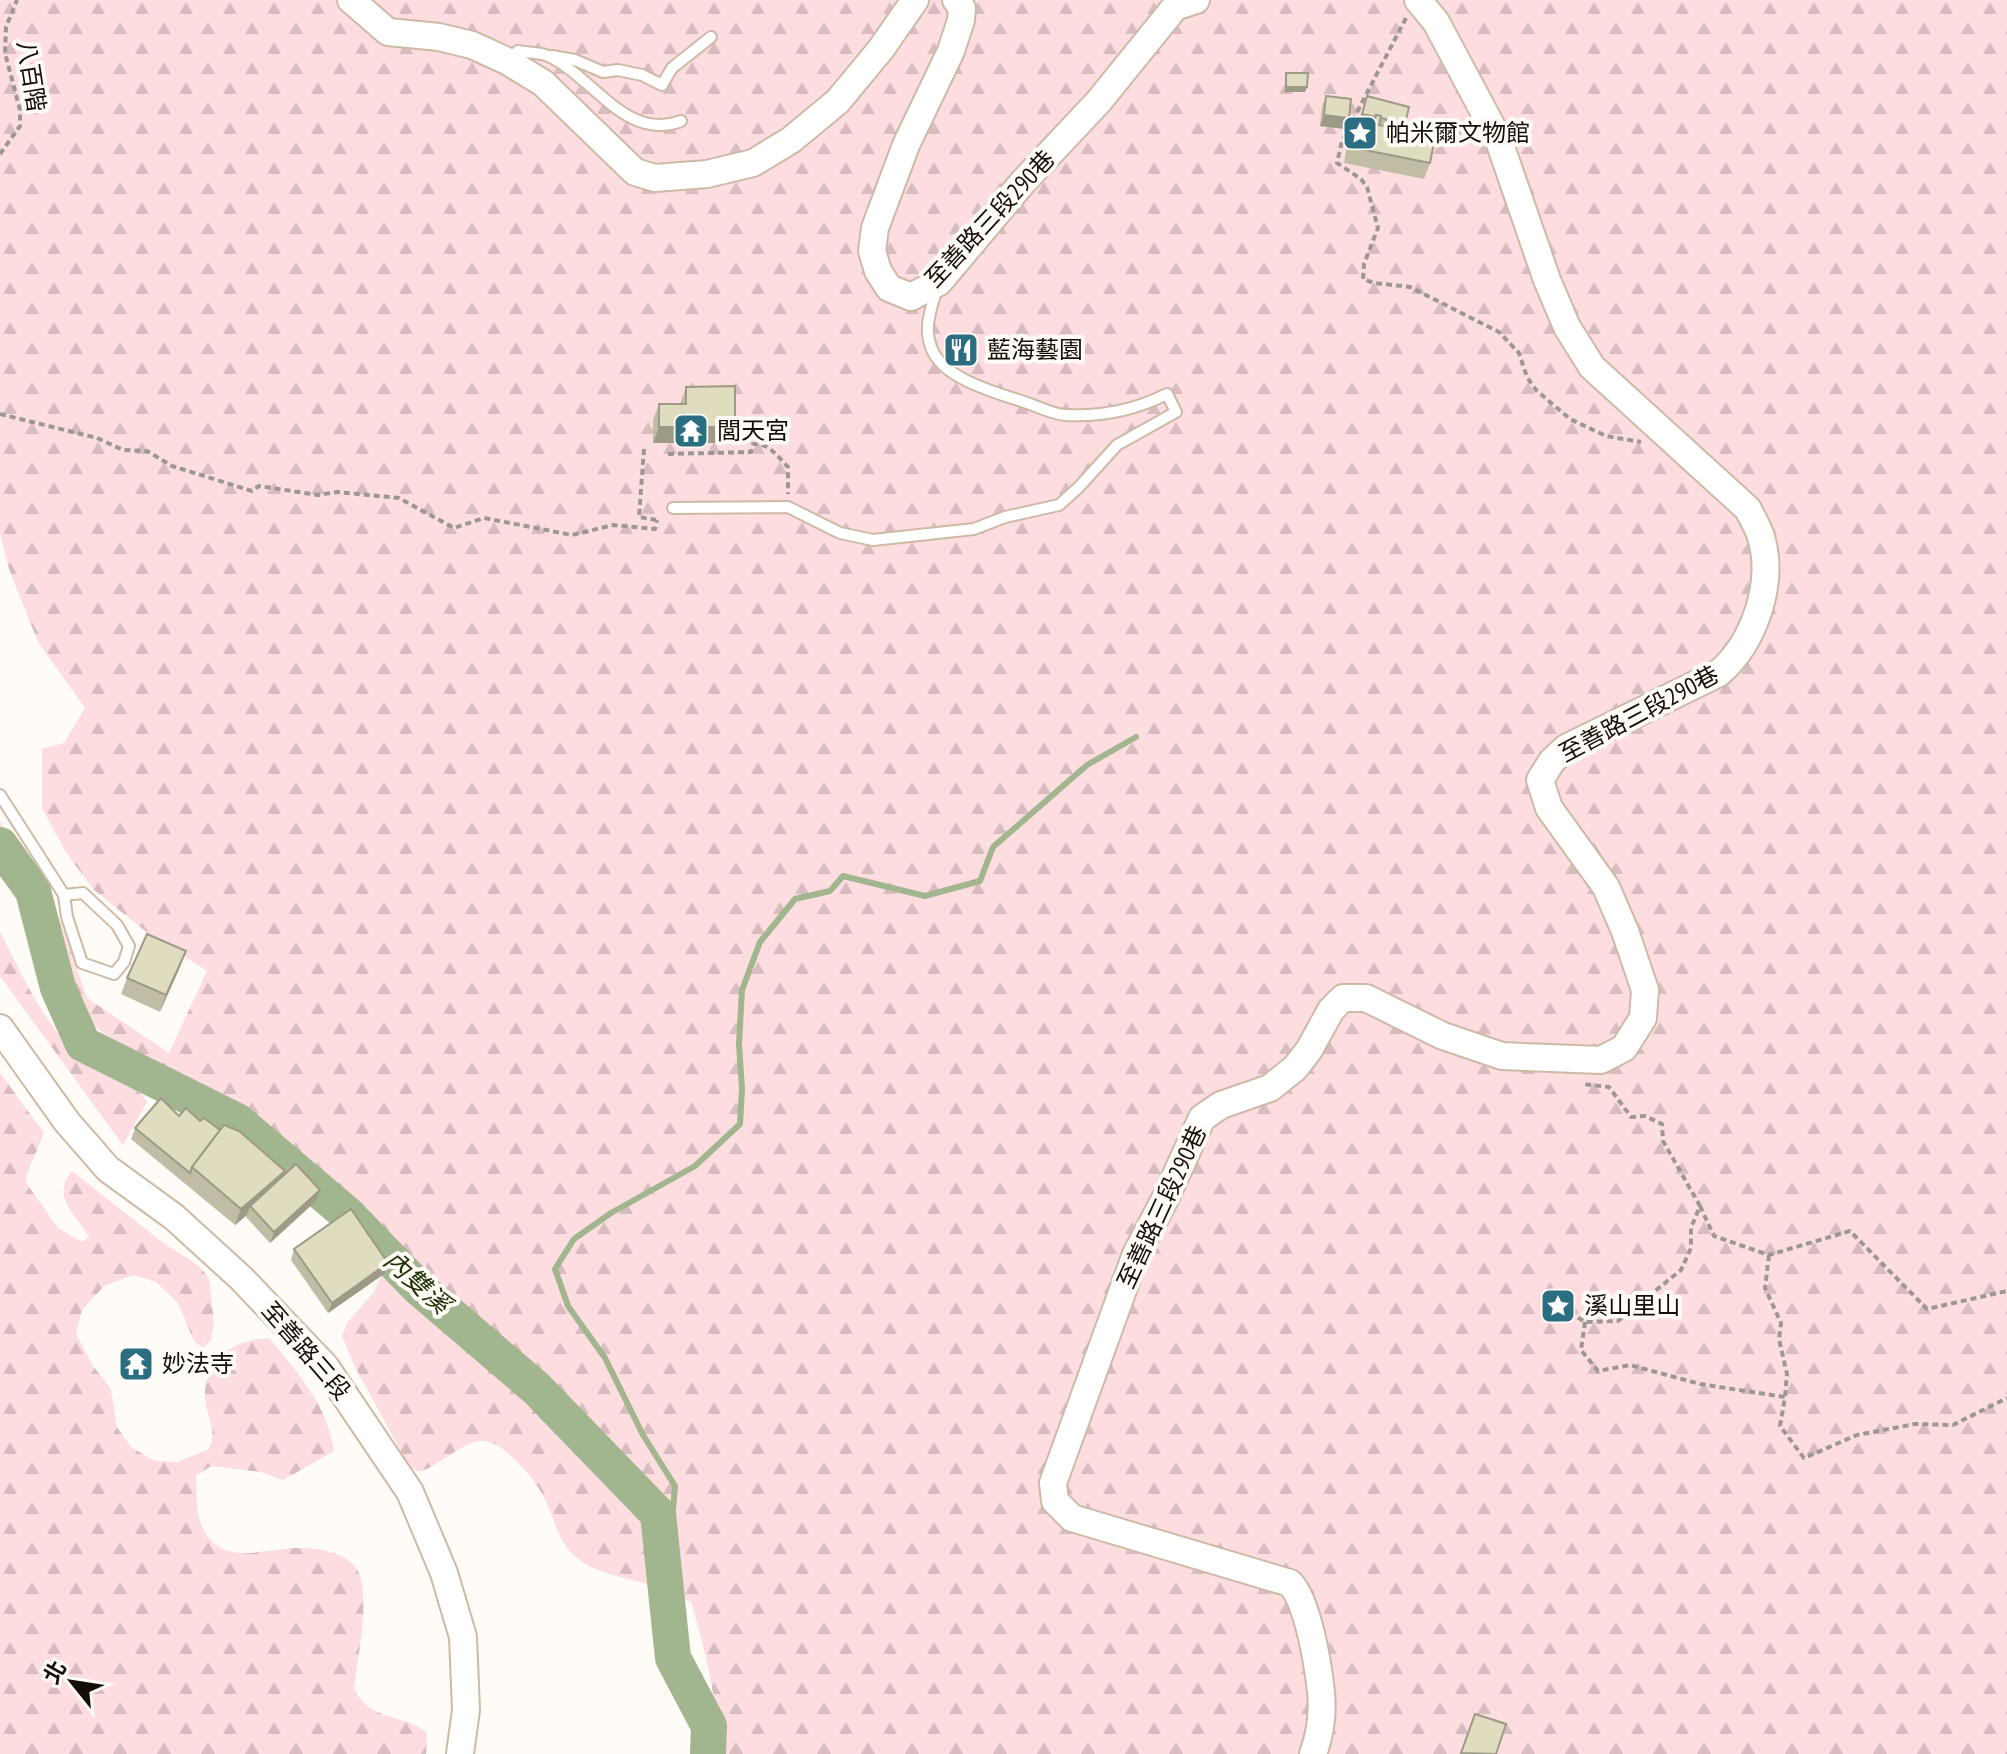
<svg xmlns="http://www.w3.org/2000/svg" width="2007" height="1754" font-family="'PT Sans Narrow','Noto Sans TC',sans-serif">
  <defs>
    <pattern id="forest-firs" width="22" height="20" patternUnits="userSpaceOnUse" patternTransform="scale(2)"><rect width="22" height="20" fill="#fddde0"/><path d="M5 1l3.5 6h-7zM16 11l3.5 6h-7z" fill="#d8bcbf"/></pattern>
  </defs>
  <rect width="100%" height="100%" fill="#fffbf6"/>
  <!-- forest -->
  <g fill="url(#forest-firs)">
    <path d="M0,0H2007V1754H716C720,1706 705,1648 691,1602C682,1598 672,1592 663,1589C635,1578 600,1577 577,1558C558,1543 555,1520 545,1499C536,1480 501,1437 479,1441C458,1445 441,1465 419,1472L409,1466L354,1365L342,1336L347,1323L374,1292L392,1250L379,1231L247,1115L106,1035L60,1001L38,967L21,918L11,865L0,837V821L59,917L87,998L169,1053L207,971L149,934L94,890L67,854L42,808V749L64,743L85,708L38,642L9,569L0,534Z"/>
    <path d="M0,932C21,972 42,1022 77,1053C95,1068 138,1083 147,1102L123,1145L0,976Z"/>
    <path d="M0,1073L44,1133L26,1176L27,1184L58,1228L82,1242L89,1237C77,1215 50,1197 72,1171L162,1242L199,1266L209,1278L214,1322L211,1340L203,1348L194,1341L178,1303L156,1282L133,1275L104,1286L82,1310L76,1334L93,1366L111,1389L117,1427L131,1447L155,1461L177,1462L209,1449C219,1428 204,1414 205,1393C206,1358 237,1337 270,1339C298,1373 328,1406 334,1451L283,1480L261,1472L212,1466L196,1475C197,1489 196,1506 199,1518C215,1569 257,1550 294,1548C317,1547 355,1552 361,1579C368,1614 358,1654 354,1689C371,1723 404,1713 427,1733L426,1754H0Z"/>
  </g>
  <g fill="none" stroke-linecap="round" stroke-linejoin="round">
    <!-- stream -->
    <polyline stroke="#a1b68e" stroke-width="6" points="666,1592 675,1486 643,1435 605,1358 568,1306 555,1269 574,1239 611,1213 695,1166 740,1124 742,1089 739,1044 742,990 760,942 795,899 830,891 843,876 925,896 980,881 993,847 1087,765 1136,737"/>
    <!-- river -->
    <polyline stroke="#a1b68e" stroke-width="36" points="0,845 33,891 58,988 83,1044 237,1121 347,1214 418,1287 537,1389 658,1514 673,1658 709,1726 708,1754"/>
    <defs>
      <g id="service">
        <polyline points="552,56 575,60 603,72 618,70 642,75 662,85 672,68 711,37"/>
        <path d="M508,60L518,51C527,53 540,52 548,56C594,77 626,142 681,121"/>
        <path d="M673,508L788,507L840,533L873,540L974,529L1005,517L1059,505L1079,487L1117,445L1176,412L1167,394C1135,410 1101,417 1065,415C1052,414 1037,406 1024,402C995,392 942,379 931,347C923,327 932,307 937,287"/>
        <polyline points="0,795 64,895 67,917 82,963 114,974 124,962 129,946 117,925 83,893 64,895"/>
      </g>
      <g id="tertiary">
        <polyline points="351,0 388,32 439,37 472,45 507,61 543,83 635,172 655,178 707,174 753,163 791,140 838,101 881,49 915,0"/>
        <polyline points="956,0 962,8 961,20 951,51 906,145 875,228 872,251 878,271 889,288 911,297 939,282 1023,182 1099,101 1175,7 1196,0"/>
        <polyline points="0,1028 67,1122 108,1169 174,1217 241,1278 325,1366 410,1492 444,1573 463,1637 466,1710 460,1754"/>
        <path d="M1313,1754C1320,1735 1323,1712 1321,1692C1318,1664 1308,1602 1290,1583L1072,1518L1055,1501L1053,1483L1136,1254L1166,1197L1202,1118L1221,1105L1270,1088L1295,1068L1309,1050L1331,1010L1343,998H1366L1443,1036L1502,1056L1601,1060L1624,1048L1643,1018L1645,990L1625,931L1606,887L1549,808L1540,780L1552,761L1566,748L1719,673C1754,643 1775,583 1761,537C1758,527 1752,518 1748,509L1592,367L1567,327L1547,280L1498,138L1436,22L1418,0"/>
      </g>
    </defs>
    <!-- service casing -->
    <use href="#service" stroke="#cdbaa4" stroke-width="14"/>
    <!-- tertiary casing -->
    <use href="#tertiary" stroke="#cdbaa4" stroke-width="30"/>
    <!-- path -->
    <g stroke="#9c9791" stroke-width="4" stroke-dasharray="6 4" stroke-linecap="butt">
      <polyline points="1406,18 1342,141 1337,163 1361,179 1367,187 1378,228 1364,264 1363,279 1374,283 1410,287 1499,332 1519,353 1527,377 1536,390 1570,419 1606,436 1641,442"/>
      <polyline points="0,154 20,126 20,110 5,53 6,27 17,0"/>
      <polyline points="0,414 97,438 123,450 147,451 172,466 252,491 259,486 318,495 337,492 399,498 454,528 484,518 572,535 613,525 655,529 657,520"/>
      <polyline points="644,449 639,517 656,520"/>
      <path d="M668,454L751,452L753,444C769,443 777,456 788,467V494"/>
      <polyline points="1700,1206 1714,1236 1769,1255 1850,1231 1927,1309 2007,1291"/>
      <polyline points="1769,1255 1765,1288 1781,1323 1779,1339 1787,1374 1785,1397"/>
      <polyline points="1561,1307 1585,1322 1618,1321 1681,1270 1691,1248 1691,1228 1700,1206 1663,1141 1662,1124 1645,1116 1631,1117 1609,1087 1582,1084"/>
      <polyline points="1585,1322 1581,1350 1598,1371 1630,1365 1700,1384 1785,1397 1780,1426 1804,1458 1857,1435 1915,1424 1953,1425 2007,1398"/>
    </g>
    <!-- service -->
    <use href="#service" stroke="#fff" stroke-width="10"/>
    <!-- tertiary -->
    <use href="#tertiary" stroke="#fff" stroke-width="26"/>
  </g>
  <!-- wall -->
  <g fill="#c1bda5">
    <polygon points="1326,96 1345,129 1320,126 1322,106"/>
    <polygon points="1367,96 1405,124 1403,130 1430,163 1424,179 1344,163 1349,136 1355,120 1359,121"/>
    <polygon points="686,387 735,427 729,443 653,443 653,420 659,404 680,404"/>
    <polygon points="186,951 160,1012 121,994 127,978"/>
    <polygon points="179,1116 200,1121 220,1130 285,1171 284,1175 316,1201 270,1243 246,1217 247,1215 235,1225 131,1139 135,1128"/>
    <polygon points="294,1249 384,1274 328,1313 291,1260"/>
  </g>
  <!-- shaded-wall -->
  <g fill="#9d9a86">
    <polygon points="1286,87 1307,87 1305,92 1284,92"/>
    <polygon points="1324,115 1349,118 1345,129 1320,126"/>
    <polygon points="659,427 735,427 729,443 653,443"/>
    <polygon points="186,951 180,967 160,1012 166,995"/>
    <polygon points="285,1171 279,1187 250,1206 247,1215 235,1225 241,1209"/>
    <polygon points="320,1190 316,1201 270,1243 274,1232"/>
    <polygon points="388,1263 384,1274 328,1313 332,1303"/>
  </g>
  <!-- building -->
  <g fill="#e0dcc0" stroke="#9d9a86" stroke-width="2">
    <polygon points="1286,73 1308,73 1307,87 1286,87"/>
    <polygon points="1326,96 1351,99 1349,118 1324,115"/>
    <polygon points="1367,96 1409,107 1405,124 1381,118 1381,116 1376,115 1376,117 1362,114"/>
    <polygon points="1376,115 1381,116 1379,125 1435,137 1430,163 1350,147 1355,120 1374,124"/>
    <polygon points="735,386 735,427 659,427 659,404 686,404 686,387"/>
    <polygon points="147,934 186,951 166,995 127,978"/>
    <polygon points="161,1098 179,1116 186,1108 200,1121 204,1118 220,1130 192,1167 190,1173 135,1128"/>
    <polygon points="224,1125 239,1131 285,1171 241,1209 192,1167"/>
    <polygon points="296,1164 320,1190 274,1232 250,1206"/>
    <polygon points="351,1209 388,1263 332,1303 294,1249"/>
    <polygon points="1475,1714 1506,1724 1496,1754 1461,1753"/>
  </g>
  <!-- icons -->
  <defs>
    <symbol id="sight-square" viewBox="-11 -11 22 22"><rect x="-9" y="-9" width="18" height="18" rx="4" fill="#2c6e81" stroke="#fffbf6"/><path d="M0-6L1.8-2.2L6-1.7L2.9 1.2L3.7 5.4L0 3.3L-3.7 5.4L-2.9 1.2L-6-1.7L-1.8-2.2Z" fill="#fff"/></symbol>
    <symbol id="restaurant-square" viewBox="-11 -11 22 22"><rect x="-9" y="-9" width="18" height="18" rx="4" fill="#2c6e81" stroke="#fffbf6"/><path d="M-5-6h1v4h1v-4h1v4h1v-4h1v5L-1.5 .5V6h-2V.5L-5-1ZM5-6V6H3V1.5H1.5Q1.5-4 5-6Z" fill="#fff"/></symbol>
    <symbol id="temple-square" viewBox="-11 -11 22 22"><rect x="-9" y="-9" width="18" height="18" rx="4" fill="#2c6e81" stroke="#fffbf6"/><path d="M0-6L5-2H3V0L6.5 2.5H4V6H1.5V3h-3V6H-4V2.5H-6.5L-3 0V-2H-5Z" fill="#fff"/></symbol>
  </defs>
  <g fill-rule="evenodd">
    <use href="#sight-square" x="1340" y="113" width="40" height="40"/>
    <use href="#restaurant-square" x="941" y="330" width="40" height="40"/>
    <use href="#temple-square" x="671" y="411" width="40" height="40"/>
    <use href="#sight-square" x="1538" y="1286" width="40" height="40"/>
    <use href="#temple-square" x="116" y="1344" width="40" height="40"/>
  </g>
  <g text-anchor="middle" stroke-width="8" stroke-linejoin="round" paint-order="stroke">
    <!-- street labels -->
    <g font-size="24" fill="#150e07" stroke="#fffbf6">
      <text transform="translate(31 76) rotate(81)" y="8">八百階</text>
      <text transform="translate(990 219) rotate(-47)" y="8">至善路三段290巷</text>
      <text transform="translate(1639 714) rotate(-28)" y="8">至善路三段290巷</text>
      <text transform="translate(1162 1207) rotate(-65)" y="8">至善路三段290巷</text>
      <text transform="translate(306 1351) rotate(49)" y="8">至善路三段</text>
    </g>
    <!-- poi labels -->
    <g font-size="24" fill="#150e07" stroke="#fffbf6" text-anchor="start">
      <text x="1386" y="141">帕米爾文物館</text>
      <text x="987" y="358">藍海藝園</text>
      <text x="717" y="439">閭天宮</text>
      <text x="1584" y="1314">溪山里山</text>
      <text x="162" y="1372">妙法寺</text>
    </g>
    <!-- water labels -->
    <g font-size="26" font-style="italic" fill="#1e3104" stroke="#fffbf6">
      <text transform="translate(417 1282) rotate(42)" y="9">內雙溪</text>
    </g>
  </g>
  <!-- north arrow -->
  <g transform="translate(72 1682) rotate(300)" stroke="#fffbf6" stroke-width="6" paint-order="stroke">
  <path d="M0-6L14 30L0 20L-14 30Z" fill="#150e07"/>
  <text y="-12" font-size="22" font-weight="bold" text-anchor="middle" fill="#150e07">北</text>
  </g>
</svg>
